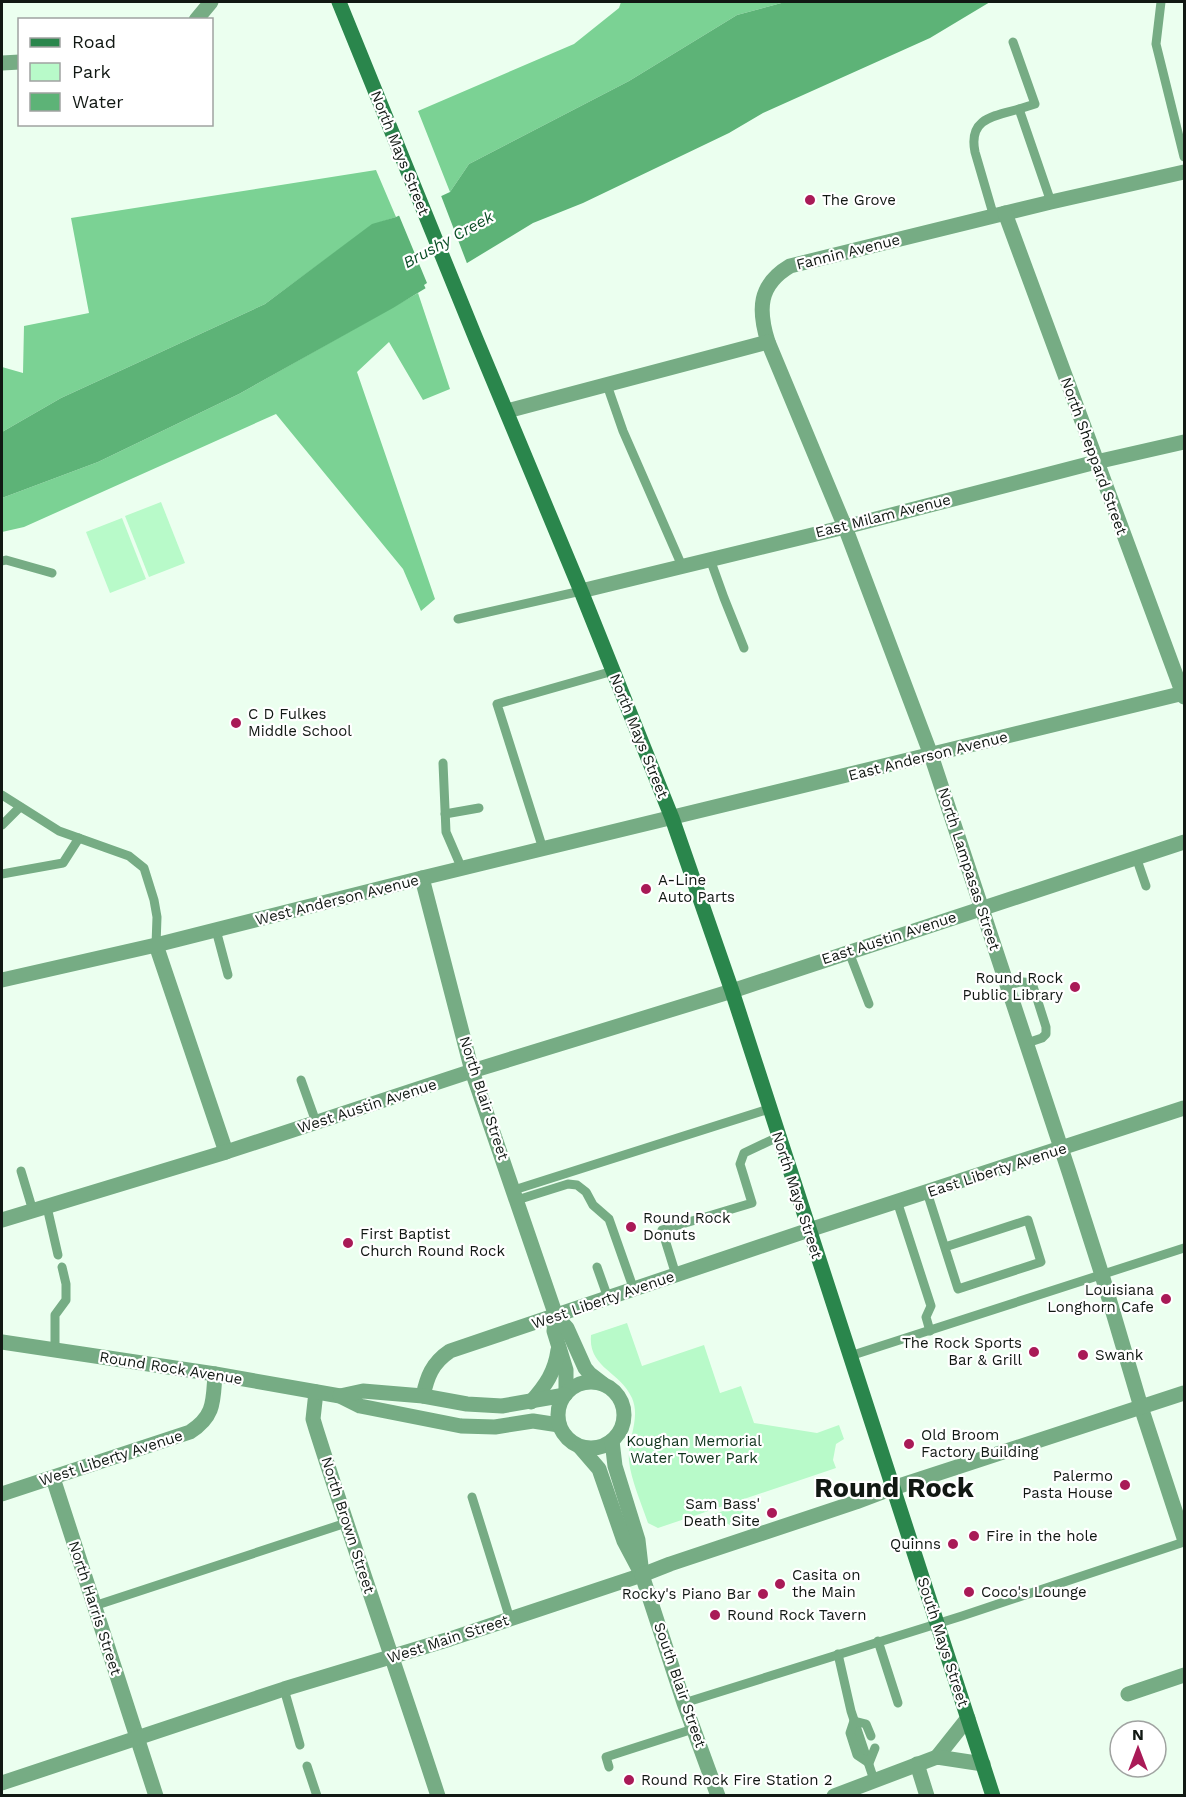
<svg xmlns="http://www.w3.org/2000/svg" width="1186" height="1797" font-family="'Work Sans',sans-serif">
  <rect width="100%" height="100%" fill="#ebffef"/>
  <!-- green -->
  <g fill="#b8fac9">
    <polygon points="161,502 185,563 149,577 125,516"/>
    <polygon points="122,518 146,579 110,593 86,532"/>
    <path d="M627,1323L642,1366L704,1345L720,1393L741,1386L754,1423L817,1433L839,1425L844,1439L836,1444L833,1460L836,1468L658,1528L648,1523C642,1505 631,1480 629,1461C627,1439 641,1419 632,1398C620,1371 588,1368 591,1335Z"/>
    <polygon points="741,1505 747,1523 734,1527 716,1518 714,1514"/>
  </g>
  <!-- forest -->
  <g fill="#7bd294">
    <polygon points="621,2 785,2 737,15 629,81 469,164 450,192 418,111 574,44 619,8"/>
    <polygon points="376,170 396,217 372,225 265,304 61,398 2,432 2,367 23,373 24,326 89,313 71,218"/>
    <polygon points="418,293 450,389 423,400 389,342 357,372 435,599 421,611 403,569 276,414 24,527 2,532 2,498 98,462 239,394"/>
  </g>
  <!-- water -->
  <polygon fill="#5db377" points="785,2 990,2 930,38 763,113 729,133 583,203 533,223 393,308 239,394 98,462 2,498 2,432 61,398 265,304 372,224 396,217 450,192 469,164 629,81 737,15"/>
  <!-- pier -->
  <polygon fill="#ebffef" points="440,193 468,266 427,291 424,285 427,283 398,213"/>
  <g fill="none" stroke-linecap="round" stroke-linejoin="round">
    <!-- service -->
    <g stroke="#76ac84" stroke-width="9">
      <polyline points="1161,2 1156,44 1184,157"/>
      <polyline points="1013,42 1035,104 1019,109"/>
      <path d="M994,217L975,152C968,118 994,116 1019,109L1051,202"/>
      <polyline points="607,385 623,431 682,566"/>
      <polyline points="710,559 724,598 744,648"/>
      <polyline points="2,561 6,560 52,573"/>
      <polyline points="458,619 581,591"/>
      <polyline points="443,763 446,832 462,869"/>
      <polyline points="2,795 59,831 129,856 144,868 154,900 157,917 156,945"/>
      <polyline points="445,814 479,808"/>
      <polyline points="2,825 20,807"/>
      <polyline points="543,849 497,704 613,671"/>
      <polyline points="1136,857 1146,886"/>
      <polyline points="2,874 63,863 79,838"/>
      <polyline points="216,930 228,975"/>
      <polyline points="849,952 869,1004"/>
      <path d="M1008,985C1017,983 1025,979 1033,986L1046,1027V1034L1042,1038L1027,1043"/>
      <polyline points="301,1080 316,1122"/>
      <polyline points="21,1171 33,1211"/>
      <polyline points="514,1190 769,1109"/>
      <polyline points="927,1192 958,1289 1041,1262 1028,1220 945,1247"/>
      <polyline points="517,1200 568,1184 577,1185 586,1192 593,1205 609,1219 634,1290"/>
      <polyline points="897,1201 931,1306 926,1317 930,1331"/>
      <polyline points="47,1207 58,1255"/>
      <polyline points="597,1267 608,1298"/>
      <polyline points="676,1275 662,1230 752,1203 740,1164 744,1153 778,1137"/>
      <polyline points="55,1350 55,1315 66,1300 66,1284 62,1267"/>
      <polyline points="850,1356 1184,1248"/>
      <polyline points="472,1497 510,1619"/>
      <polyline points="94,1606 346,1523"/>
      <polyline points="878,1641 898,1703"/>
      <polyline points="838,1654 851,1711 874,1780"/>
      <polyline points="284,1689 300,1745"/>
      <polyline points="684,1703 962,1616 1184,1542"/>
      <polyline points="871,1736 866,1724 854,1721 850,1733 857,1755 869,1763 875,1748"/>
      <polyline points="307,1766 317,1796"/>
      <polyline points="609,1767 606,1757 693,1729"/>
    </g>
    <!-- minor -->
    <g stroke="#76ac84" stroke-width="15">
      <polyline points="196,20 211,2"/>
      <polyline points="2,63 20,62"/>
      <path d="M1184,172L1051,202L790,266C758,285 758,310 768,342L845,527L931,755L1069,1172L1102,1275L1141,1407L1184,1538"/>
      <polyline points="1005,213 1184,697"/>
      <polyline points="507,411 768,342"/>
      <polyline points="581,591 845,527 1096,462 1184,442"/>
      <polyline points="422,878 472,1071 556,1316 554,1331 566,1370 566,1393"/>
      <polyline points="156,945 226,1152"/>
      <polyline points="2,980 156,945 422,878 1184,693"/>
      <polyline points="2,1220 226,1152 472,1071 732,991 1184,842"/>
      <polyline points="556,1316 567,1328 585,1368 590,1374 603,1384"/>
      <path d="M316,1392L313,1419L316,1429C355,1552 398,1673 438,1796"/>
      <path d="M423,1396C427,1377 432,1363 450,1351L809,1230L1184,1108"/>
      <path d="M531,1402C546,1385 555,1372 558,1350"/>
      <polyline points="53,1478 156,1796"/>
      <path d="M2,1494L190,1432C215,1416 213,1401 215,1374"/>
      <polyline points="1128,1694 1184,1675"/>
      <polyline points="937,1757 968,1718"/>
      <polyline points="917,1764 927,1796"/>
      <polyline points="2,1783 284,1689 450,1639 642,1575"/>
      <polyline points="834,1796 937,1757 983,1764"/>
    </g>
    <!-- tertiary -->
    <g stroke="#76ac84" stroke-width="15">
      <polyline points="2,1342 215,1374 340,1396 360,1406 461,1426 495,1427 533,1421 559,1425"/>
      <circle cx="591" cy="1415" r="33"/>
      <polyline points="340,1396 363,1391 423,1396 467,1404 502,1406 565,1395"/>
      <polyline points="612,1441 615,1466 638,1540 641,1566"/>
      <polyline points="580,1447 599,1469 624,1541 642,1575 684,1703 718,1796"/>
      <polyline points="642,1575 670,1564 856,1502 893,1488 1184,1393"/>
    </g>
    <!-- secondary -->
    <polyline stroke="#2a864c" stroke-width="15" points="339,2 476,339 581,591 672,818 732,991 993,1796"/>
  </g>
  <!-- markers -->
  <g fill="#a91a57" stroke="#fff" stroke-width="2">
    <circle cx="810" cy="200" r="6"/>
    <circle cx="236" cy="723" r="6"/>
    <circle cx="646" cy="889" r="6"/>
    <circle cx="1075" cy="987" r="6"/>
    <circle cx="631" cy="1227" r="6"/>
    <circle cx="348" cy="1243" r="6"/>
    <circle cx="1166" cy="1299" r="6"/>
    <circle cx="1034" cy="1352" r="6"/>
    <circle cx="1083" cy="1355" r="6"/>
    <circle cx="909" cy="1444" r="6"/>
    <circle cx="1125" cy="1485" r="6"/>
    <circle cx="772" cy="1513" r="6"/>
    <circle cx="974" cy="1536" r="6"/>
    <circle cx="953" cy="1544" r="6"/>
    <circle cx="780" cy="1584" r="6"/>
    <circle cx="969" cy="1592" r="6"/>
    <circle cx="763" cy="1594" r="6"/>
    <circle cx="715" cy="1615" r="6"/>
    <circle cx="629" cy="1780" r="6"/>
  </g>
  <g text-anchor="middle" stroke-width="4.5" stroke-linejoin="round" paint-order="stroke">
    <!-- street labels -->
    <g font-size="15" fill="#111813" stroke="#fff">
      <text transform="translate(400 153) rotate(68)" y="5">North Mays Street</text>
      <text transform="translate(848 252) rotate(-14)" y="5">Fannin Avenue</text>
      <text transform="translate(1094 456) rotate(70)" y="5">North Sheppard Street</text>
      <text transform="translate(883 516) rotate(-14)" y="5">East Milam Avenue</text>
      <text transform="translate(639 736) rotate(68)" y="5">North Mays Street</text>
      <text transform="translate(928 756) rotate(-14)" y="5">East Anderson Avenue</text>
      <text transform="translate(969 869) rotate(72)" y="5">North Lampasas Street</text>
      <text transform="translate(337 900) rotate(-14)" y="5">West Anderson Avenue</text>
      <text transform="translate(889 938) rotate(-18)" y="5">East Austin Avenue</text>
      <text transform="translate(484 1098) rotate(72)" y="5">North Blair Street</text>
      <text transform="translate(367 1106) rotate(-18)" y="5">West Austin Avenue</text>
      <text transform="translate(997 1170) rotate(-18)" y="5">East Liberty Avenue</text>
      <text transform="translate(797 1195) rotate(72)" y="5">North Mays Street</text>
      <text transform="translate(603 1300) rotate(-19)" y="5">West Liberty Avenue</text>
      <text transform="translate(171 1368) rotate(9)" y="5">Round Rock Avenue</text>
      <text transform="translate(111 1458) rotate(-18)" y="5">West Liberty Avenue</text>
      <text transform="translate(348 1525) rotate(72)" y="5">North Brown Street</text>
      <text transform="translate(95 1608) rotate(72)" y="5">North Harris Street</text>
      <text transform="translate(448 1639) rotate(-18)" y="5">West Main Street</text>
      <text transform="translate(943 1642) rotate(72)" y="5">South Mays Street</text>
      <text transform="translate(680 1685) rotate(71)" y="5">South Blair Street</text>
    </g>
    <!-- poi labels -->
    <g font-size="15" fill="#111813" stroke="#fff" text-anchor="start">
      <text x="822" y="205">The Grove</text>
      <text x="248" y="719">C D Fulkes<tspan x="248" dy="17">Middle School</tspan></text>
      <text x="658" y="885">A-Line<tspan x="658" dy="17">Auto Parts</tspan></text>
      <text x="1063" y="983" text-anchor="end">Round Rock<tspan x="1063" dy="17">Public Library</tspan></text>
      <text x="643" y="1223">Round Rock<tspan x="643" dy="17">Donuts</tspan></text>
      <text x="360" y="1239">First Baptist<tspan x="360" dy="17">Church Round Rock</tspan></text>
      <text x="1154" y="1295" text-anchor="end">Louisiana<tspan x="1154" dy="17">Longhorn Cafe</tspan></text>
      <text x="1022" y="1348" text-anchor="end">The Rock Sports<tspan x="1022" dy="17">Bar &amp; Grill</tspan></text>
      <text x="1095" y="1360">Swank</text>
      <text x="921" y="1440">Old Broom<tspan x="921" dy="17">Factory Building</tspan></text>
      <text x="1113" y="1481" text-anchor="end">Palermo<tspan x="1113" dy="17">Pasta House</tspan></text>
      <text x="760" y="1509" text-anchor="end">Sam Bass'<tspan x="760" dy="17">Death Site</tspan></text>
      <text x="986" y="1541">Fire in the hole</text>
      <text x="941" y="1549" text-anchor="end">Quinns</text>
      <text x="792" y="1580">Casita on<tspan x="792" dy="17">the Main</tspan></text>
      <text x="981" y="1597">Coco's Lounge</text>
      <text x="751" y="1599" text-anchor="end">Rocky's Piano Bar</text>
      <text x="727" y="1620">Round Rock Tavern</text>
      <text x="641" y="1785">Round Rock Fire Station 2</text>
    </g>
    <!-- park labels -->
    <g font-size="15" fill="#0e331b" stroke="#fff">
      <text x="694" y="1446">Koughan Memorial<tspan x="694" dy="17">Water Tower Park</tspan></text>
    </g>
    <!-- water labels -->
    <g font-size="16" font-style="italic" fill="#0c4e27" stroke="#fff">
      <text transform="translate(448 239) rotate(-29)" y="6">Brushy Creek</text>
    </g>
    <!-- town labels -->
    <g font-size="27" font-weight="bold" fill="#111813" stroke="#fff">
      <text x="894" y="1497">Round Rock</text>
    </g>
  </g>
  <!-- border -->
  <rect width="1186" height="1797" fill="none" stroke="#111813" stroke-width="6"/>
  <!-- legend -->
  <rect x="18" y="18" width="195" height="108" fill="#ffffff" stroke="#a0a3a1" stroke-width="1.5"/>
  <rect x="30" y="38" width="30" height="9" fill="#2a864c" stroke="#a0a3a1" stroke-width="1.5"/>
  <text x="72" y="48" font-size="18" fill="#111813">Road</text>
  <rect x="30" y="63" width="30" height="18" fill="#b8fac9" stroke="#a0a3a1" stroke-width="1.5"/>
  <text x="72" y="78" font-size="18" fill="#111813">Park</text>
  <rect x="30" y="93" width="30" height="18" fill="#5db377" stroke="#a0a3a1" stroke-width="1.5"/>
  <text x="72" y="108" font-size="18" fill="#111813">Water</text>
  <!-- north arrow -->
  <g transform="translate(1138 1749)"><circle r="28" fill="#ffffff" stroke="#a0a3a1" stroke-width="1.5"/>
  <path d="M0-4.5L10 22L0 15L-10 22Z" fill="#a91a57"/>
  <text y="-9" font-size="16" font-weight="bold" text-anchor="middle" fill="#111813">N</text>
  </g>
</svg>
